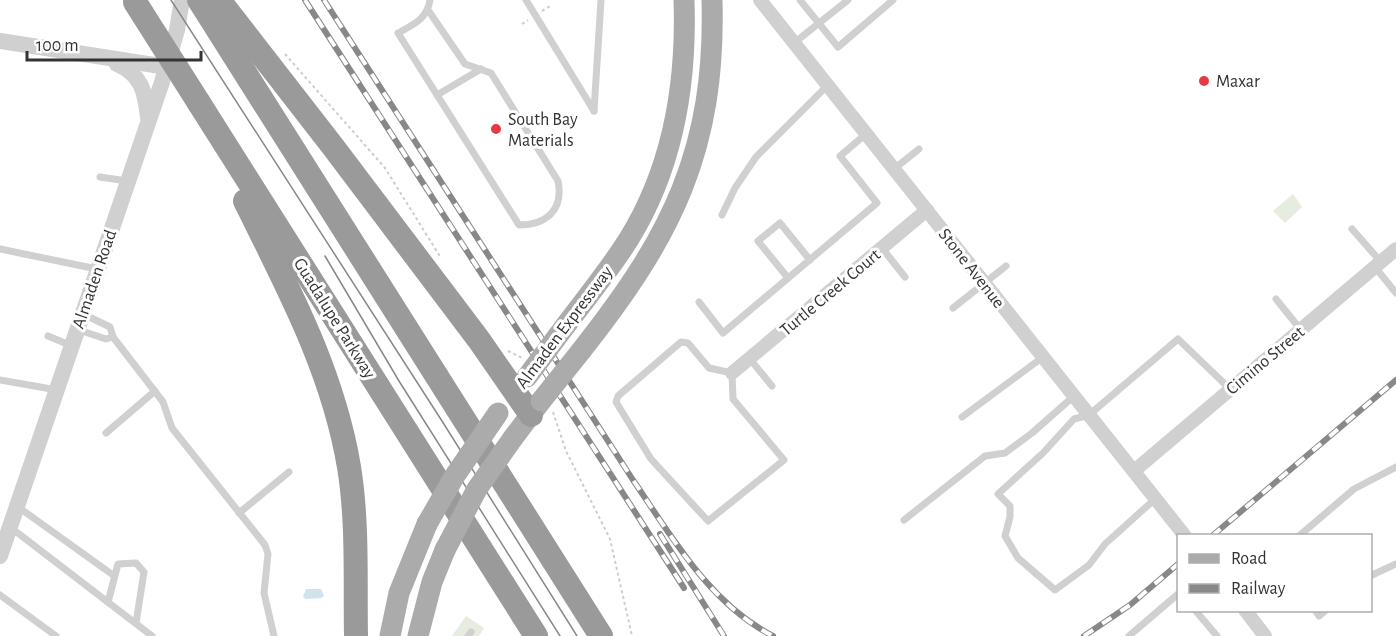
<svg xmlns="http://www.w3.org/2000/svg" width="1396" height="636" font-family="'Alegreya Sans',sans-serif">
  <rect width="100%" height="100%" fill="#fff"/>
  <!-- grass -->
  <g fill="#e6ecdf">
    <polygon points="1293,194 1302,207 1285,223 1273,211"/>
    <polygon points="466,616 484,628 479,636 452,636"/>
  </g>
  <!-- water -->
  <polygon fill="#cfe2ee" points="306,589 321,589 324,596 321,598 306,599 303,597"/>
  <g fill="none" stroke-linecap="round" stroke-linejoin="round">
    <!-- path -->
    <g stroke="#cdcdcd" stroke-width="2" stroke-dasharray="3 3" stroke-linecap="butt">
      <polyline points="542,11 550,6"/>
      <polyline points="522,24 528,20"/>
      <polyline points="285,54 385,168 441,258"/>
      <polyline points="508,351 522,358"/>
      <polyline points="553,412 566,451 610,539 632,636"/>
    </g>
    <!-- service -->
    <g stroke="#d0d0d0" stroke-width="7">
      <polyline points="526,0 594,111"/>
      <polyline points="800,0 838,47 893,0"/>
      <path d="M428,10L465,64L491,73L558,181C564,210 546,225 519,225L398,33C414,24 427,19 430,0"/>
      <polyline points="794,43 848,0"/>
      <polyline points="437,95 481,69"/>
      <polyline points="594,111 601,0"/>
      <polyline points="894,169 919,149"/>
      <polyline points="100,177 127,181"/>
      <polyline points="722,215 735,188 756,157 828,85"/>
      <polyline points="1352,229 1381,262"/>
      <polyline points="882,248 905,277"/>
      <polyline points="0,249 97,269"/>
      <polyline points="1375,267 1396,293"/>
      <polyline points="788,278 758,241 780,223 810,260"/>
      <polyline points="1276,299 1301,330"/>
      <polyline points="699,302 723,333 877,203 840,156 866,134"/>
      <polyline points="953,308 1006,266"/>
      <polyline points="83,314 110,327 113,337 163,402 172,428 265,545 268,554 264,593 274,636"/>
      <polyline points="79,330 106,339 113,337"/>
      <polyline points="48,336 72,346"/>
      <polygon points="681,342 688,343 709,368 732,373 733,399 784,460 708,521 651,459 616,402 618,396"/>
      <polyline points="750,359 772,386"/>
      <polyline points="0,380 57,390"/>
      <polyline points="962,417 1043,357"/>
      <polyline points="106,433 155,391"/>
      <polyline points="1155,499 1105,544 1089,565 1055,590 1018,558 1005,536 1010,517 1010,506 998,494 1043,453 1074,419 1089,415 1178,339 1230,389"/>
      <polyline points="18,507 113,575"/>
      <polyline points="239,513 289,472"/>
      <polyline points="904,520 985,456 1005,453 1032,433 1074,396"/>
      <polyline points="10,527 152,636"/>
      <polyline points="1299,536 1354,489 1396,467"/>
      <polyline points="1370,576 1396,564"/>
      <polyline points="0,595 56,636"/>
      <polyline points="108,602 118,564 136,563 144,572 136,623"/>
      <polyline points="1195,610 1217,636"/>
      <polyline points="1315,610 1319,616 1326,610"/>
      <polyline points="468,636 471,632"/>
      <polyline points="1129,636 1178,594"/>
    </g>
    <!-- minor -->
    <g stroke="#d0d0d0" stroke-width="14">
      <polyline points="760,0 1185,536"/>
      <polyline points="732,373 927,210"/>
      <polyline points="1134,471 1396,249"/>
      <polyline points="1245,610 1265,636"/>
    </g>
    <!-- tertiary -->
    <g stroke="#d0d0d0" stroke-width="16">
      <polyline points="0,41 167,67"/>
      <path d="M117,64C142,75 145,92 148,117"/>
      <polyline points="0,556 162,82 177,30 182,0"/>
    </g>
    <!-- primary -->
    <g stroke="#ababab" stroke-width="21">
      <path d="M566,325C585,300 604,276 621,251C672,176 687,88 684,0"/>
      <path d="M581,351C672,236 716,150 712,0"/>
      <polyline points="513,438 541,401"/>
      <polyline points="390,636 399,593 427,524"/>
      <polyline points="418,636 432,582 445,550"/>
    </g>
    <!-- motorway -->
    <g stroke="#9a9a9a" stroke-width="24">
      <polyline points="199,0 601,636"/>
      <polyline points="219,0 334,148 479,340 531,415"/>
      <polyline points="199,103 536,636"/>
      <path d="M245,201C288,288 333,371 349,467C358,522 355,580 356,636"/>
    </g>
    <!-- tram -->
    <g stroke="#888" stroke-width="1.5">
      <polyline points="171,0 442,421 577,636"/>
      <polyline points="325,256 399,381 560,636"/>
    </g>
    <defs>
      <g id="rail">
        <polyline points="305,0 684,588"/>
        <path d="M324,0L633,480C672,537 709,603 773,636"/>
        <polyline points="660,534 724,636"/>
        <polyline points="1212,536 1396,380"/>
        <polyline points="1084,636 1130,605 1178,564"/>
      </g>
    </defs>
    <!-- rail casing -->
    <use href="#rail" stroke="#888" stroke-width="6"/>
    <!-- rail -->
    <use href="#rail" stroke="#fff" stroke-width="4" stroke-dasharray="11" stroke-linecap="butt"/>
    <!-- primary-bridge -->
    <g stroke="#ababab" stroke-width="21">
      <polyline points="527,377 566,325"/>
      <polyline points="541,401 581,351"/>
      <polyline points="427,524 454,477 498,413"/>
      <polyline points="445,550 477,489 513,438"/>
    </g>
    <!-- motorway-bridge -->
    <polyline stroke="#9a9a9a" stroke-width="24" points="135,2 199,103"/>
  </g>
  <!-- markers -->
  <g fill="#e63946" stroke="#fff" stroke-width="2">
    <circle cx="1204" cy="81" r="6"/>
    <circle cx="496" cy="129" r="6"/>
  </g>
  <g text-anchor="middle" stroke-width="6" stroke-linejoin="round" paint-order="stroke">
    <!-- poi labels -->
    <g font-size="18" fill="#333" stroke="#fff" text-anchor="start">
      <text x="1216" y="87">Maxar</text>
      <text x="508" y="125">South Bay<tspan x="508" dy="21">Materials</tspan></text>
    </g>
    <!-- street labels -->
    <g font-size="18" fill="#333" stroke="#fff">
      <text transform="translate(972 268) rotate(52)" y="6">Stone Avenue</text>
      <text transform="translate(94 279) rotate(-71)" y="6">Almaden Road</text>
      <text transform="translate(830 292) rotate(-40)" y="6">Turtle Creek Court</text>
      <text transform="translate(335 318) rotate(58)" y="6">Guadalupe Parkway</text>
      <text transform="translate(564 327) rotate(-53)" y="6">Almaden Expressway</text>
      <text transform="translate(1265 360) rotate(-40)" y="6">Cimino Street</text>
    </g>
  </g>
  <!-- legend -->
  <rect x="1177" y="534" width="195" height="78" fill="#ffffff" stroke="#adadad" stroke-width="1.5"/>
  <rect x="1189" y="554" width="30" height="9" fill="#ababab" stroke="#adadad" stroke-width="1.5"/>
  <text x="1231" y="564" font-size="18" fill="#333333">Road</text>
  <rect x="1189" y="584" width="30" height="9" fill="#888888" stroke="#adadad" stroke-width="1.5"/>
  <text x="1231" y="594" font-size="18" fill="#333333">Railway</text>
  <!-- scale -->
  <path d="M27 51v9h174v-9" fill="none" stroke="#333333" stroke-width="3"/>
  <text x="36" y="51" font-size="18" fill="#333333" stroke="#ffffff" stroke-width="4.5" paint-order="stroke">100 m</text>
</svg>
